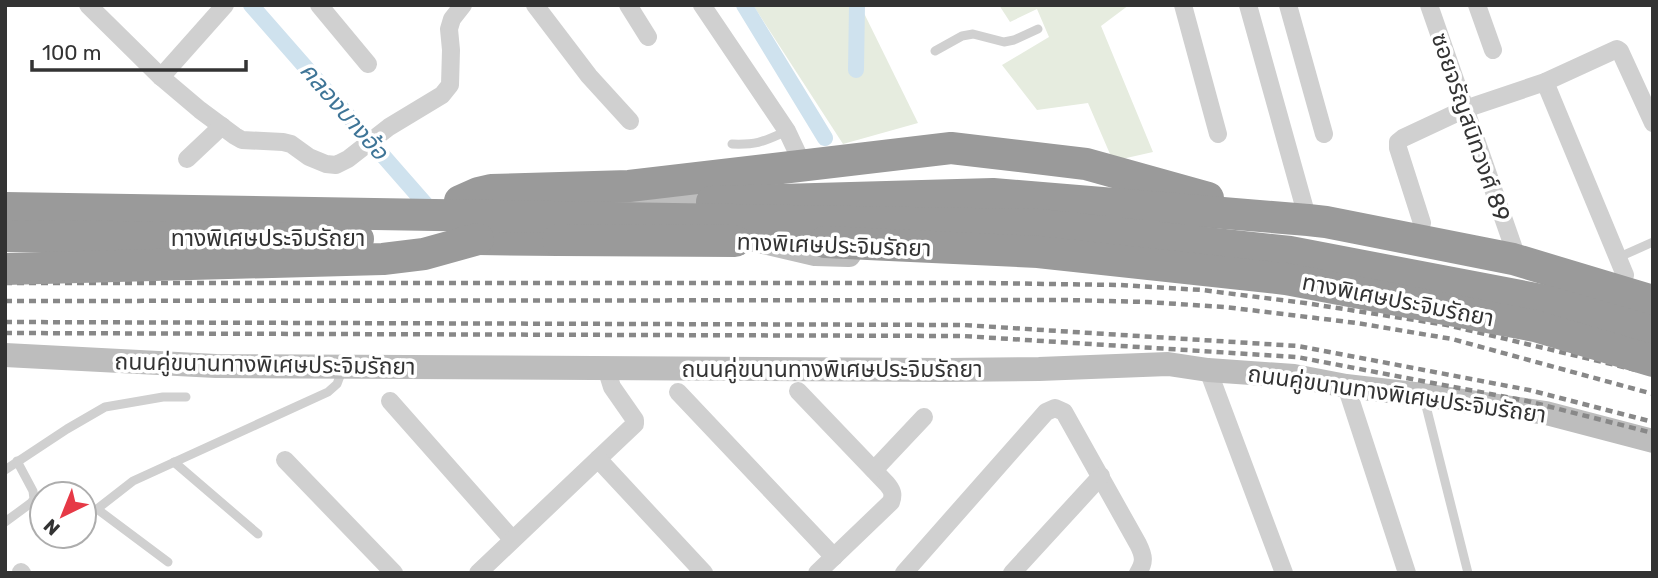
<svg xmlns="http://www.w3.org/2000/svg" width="1658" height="578" font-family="Rubik,'Noto Sans Thai',sans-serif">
  <rect width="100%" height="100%" fill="#fff"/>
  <!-- green -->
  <g fill="#e6ecdf">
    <polygon points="753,5 860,5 918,123 843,144"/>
    <polygon points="999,5 1129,5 1101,26 1153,152 1113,161 1088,103 1037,110 1002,65 1049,37 1037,9 1010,22"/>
  </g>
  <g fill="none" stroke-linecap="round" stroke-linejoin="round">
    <!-- canal -->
    <g stroke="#cfe2ee" stroke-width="16">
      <polyline points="251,5 435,215"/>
      <polyline points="744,5 825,138"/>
      <polyline points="856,70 857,5"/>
    </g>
    <!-- service -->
    <g stroke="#d0d0d0" stroke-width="9">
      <polyline points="935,51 962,36 973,34 1004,42 1014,40 1038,29"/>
      <path d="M732,144C759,145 764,141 787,131"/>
      <polyline points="1617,258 1653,242"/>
      <polyline points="1424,398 1468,573"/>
      <polyline points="174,462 258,534"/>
      <polyline points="5,470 67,429 105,407 163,397 186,397"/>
      <polyline points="5,522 31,503 34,499 33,491 17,461"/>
      <polyline points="168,562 97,509 133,481 328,392 337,384 343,368"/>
    </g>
    <!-- minor -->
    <g stroke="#d0d0d0" stroke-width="18">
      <polyline points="88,5 161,77 200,110 235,136 242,140 283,142 291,144 309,157 326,164 336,165 348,159 389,127 442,95 450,85 451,50 449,29 452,19 463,5"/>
      <polyline points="319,5 368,64"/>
      <polyline points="535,5 589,76 630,121"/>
      <polyline points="628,5 648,37"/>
      <polyline points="702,5 787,131 803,165"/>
      <polyline points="1183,5 1218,134"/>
      <polyline points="1248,5 1306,213"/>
      <polyline points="1288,5 1324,134"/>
      <polyline points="1429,5 1514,249"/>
      <polyline points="1477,5 1493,50"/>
      <polyline points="161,77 225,5"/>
      <polyline points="1545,82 1625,275"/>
      <polyline points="187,159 222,126"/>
      <polyline points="1422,223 1398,148 1398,142 1403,138 1465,109 1545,82 1617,49 1620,51 1653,123"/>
      <polyline points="1208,370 1284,573"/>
      <polyline points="1346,386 1407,573"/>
      <path d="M798,391L887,484C892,490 894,494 891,502L817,573"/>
      <polyline points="678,392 834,557"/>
      <polyline points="390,401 512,539"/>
      <polyline points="598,459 635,424 635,420 612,387 606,368"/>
      <polyline points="285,460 394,573"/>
      <polyline points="874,470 924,417"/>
      <polyline points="21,572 22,573"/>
      <polyline points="478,573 598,459 704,573"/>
      <path d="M904,573L1046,412L1055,408L1064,412L1138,544C1144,556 1145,562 1138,573"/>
      <polyline points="1012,573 1101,476"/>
    </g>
    <!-- secondary -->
    <g stroke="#bdbdbd" stroke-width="24">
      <polyline points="598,202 712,202 728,222 746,238 815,254 849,255"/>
      <polyline points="5,355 216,366 945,370 1039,369 1168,364 1208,370 1294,376 1346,386 1423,395 1546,413 1653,441"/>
    </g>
    <!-- motorway -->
    <g stroke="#9a9a9a" stroke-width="32">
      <polyline points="460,201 478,193 491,190 629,186 951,148 1086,164 1208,198"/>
      <polyline points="712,202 993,194 1308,220 1326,222 1513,259 1653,301"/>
      <polyline points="478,239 558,240"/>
    </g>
    <!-- rail -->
    <g stroke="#888" stroke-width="4.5" stroke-dasharray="7 5" stroke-linecap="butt">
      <polyline points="5,283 985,283 1119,285 1202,290 1305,303 1447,325 1653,374"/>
      <polyline points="5,301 1067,300 1147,302 1225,307 1357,323 1452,339 1653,394"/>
      <polyline points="5,322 963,325 1298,346 1529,390 1653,422"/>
      <polyline points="5,333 963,336 1297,357 1527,401 1653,433"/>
    </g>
    <!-- motorway-bridge -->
    <g stroke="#9a9a9a" stroke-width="32">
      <polyline points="5,208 1039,225 1290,252 1541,300 1653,332"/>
      <polyline points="5,236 358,239"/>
      <polyline points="558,240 735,241"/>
      <polyline points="825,242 1038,252 1286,279 1535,326 1653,361"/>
      <polyline points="5,269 383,259 424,254 478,239"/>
    </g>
  </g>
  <g text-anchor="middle" stroke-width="7" stroke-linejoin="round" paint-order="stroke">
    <!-- street labels -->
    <g font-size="23" fill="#333" stroke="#fff">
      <text transform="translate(1471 127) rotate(71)" y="8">ซอยจรัญสนิทวงศ์ 89</text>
      <text x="268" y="246">ทางพิเศษประจิมรัถยา</text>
      <text transform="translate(834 245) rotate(2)" y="8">ทางพิเศษประจิมรัถยา</text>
      <text transform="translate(1398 300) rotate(11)" y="8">ทางพิเศษประจิมรัถยา</text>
      <text transform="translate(265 364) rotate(1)" y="8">ถนนคู่ขนานทางพิเศษประจิมรัถยา</text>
      <text x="832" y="377">ถนนคู่ขนานทางพิเศษประจิมรัถยา</text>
      <text transform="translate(1397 394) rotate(8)" y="8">ถนนคู่ขนานทางพิเศษประจิมรัถยา</text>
    </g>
    <!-- water labels -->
    <g font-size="24" font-style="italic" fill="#3f7597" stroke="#fff">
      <text transform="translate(344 111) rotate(49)" y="8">คลองบางอ้อ</text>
    </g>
  </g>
  <!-- border -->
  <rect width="1658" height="578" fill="none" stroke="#333333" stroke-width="14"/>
  <!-- north arrow -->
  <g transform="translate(63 515) rotate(223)"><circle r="33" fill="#ffffff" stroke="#adadad" stroke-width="2"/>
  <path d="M0-5L12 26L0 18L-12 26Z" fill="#e63946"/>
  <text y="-10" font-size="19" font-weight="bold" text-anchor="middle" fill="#333333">N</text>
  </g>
  <!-- scale -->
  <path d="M32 60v10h214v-10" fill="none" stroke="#333333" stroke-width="3.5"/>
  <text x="42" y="60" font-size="21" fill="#333333" stroke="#ffffff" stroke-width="5" paint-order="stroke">100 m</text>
</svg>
